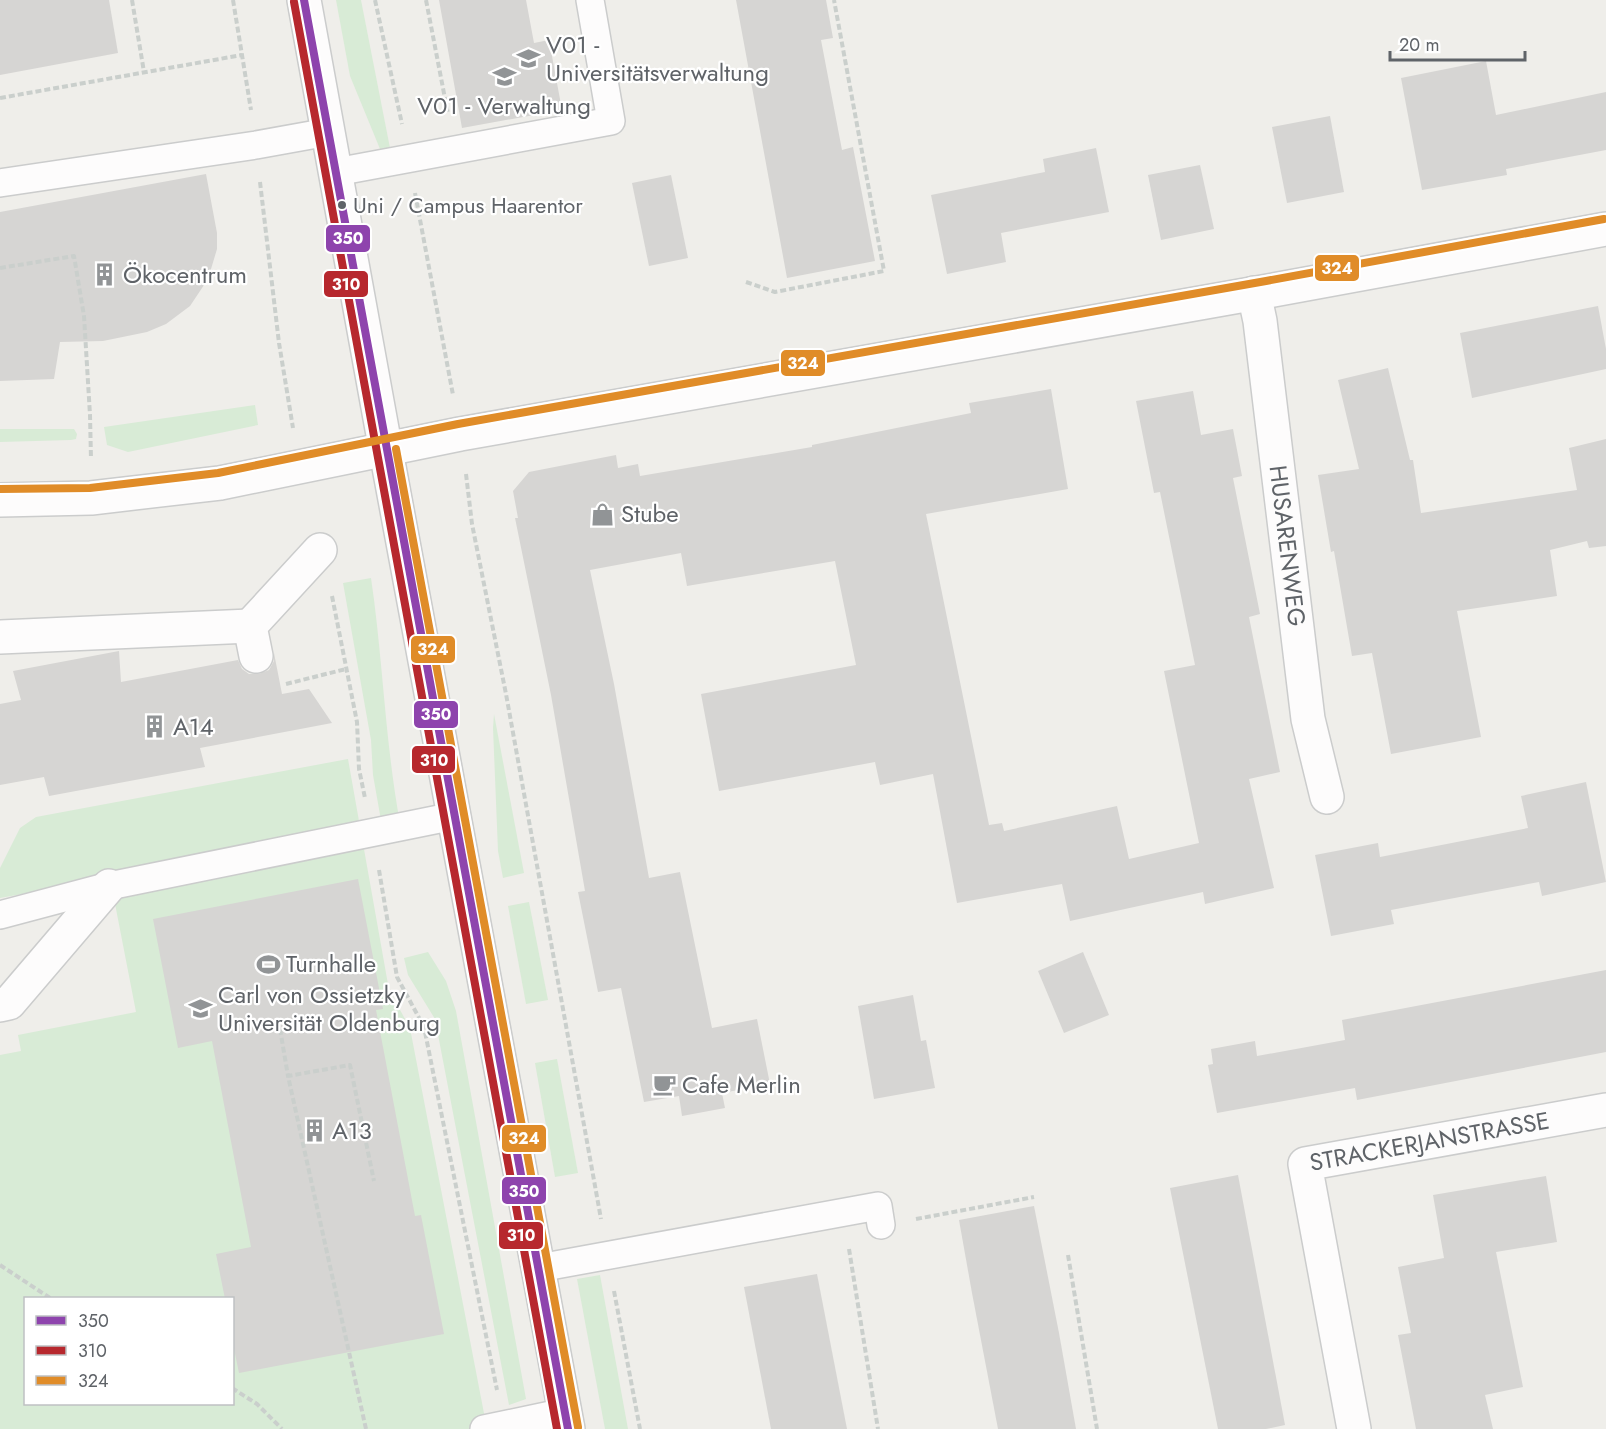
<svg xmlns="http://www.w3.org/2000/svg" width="1606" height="1429" font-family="Jost,sans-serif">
  <rect width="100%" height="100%" fill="#efeeea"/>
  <!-- green -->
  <g fill="#d8ebd6" fill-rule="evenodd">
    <polygon points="336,0 361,0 390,148 380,149 350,76"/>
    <polygon points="255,405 258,425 128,452 107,445 104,427"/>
    <polygon points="0,429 74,429 77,434 76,439 71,440 0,442"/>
    <path d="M371,578C383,659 385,742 400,823L382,826L373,775L371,740L343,583Z"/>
    <polygon points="494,714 524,873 503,878 498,851 493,728"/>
    <path d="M348,759L389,990L410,1028L487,1429H0V1055L21,1051L18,1035L136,1012L110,878L0,898V868L20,828L36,817ZM26,1298H232V1404H26Z"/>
    <polygon points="529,902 548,1000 526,1004 508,906"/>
    <polygon points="428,952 446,981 456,1011 526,1399 509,1405 435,1019 408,975 404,958"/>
    <polygon points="557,1059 578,1173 555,1177 535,1063"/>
    <polygon points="600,1275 628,1429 605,1429 577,1279"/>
  </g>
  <!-- building -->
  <g fill="#d6d5d3">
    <polygon points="0,0 109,0 118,53 0,75"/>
    <polygon points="439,0 526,0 534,43 549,40 562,110 462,128"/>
    <polygon points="736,0 826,0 833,38 821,40 842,150 853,147 875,261 787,278"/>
    <polygon points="1486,61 1496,115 1606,92 1606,150 1506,169 1507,175 1422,190 1401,78"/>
    <polygon points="1330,116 1344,192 1287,203 1272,127"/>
    <polygon points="1096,148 1109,212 1001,233 1006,262 947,274 931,195 1045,172 1043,159"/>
    <polygon points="1200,165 1214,229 1161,240 1148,175"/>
    <polygon points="206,174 217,233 217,249 208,279 190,306 166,324 147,332 103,341 60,342 54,379 0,381 0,212"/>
    <polygon points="671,175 688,258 649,266 632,183"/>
    <polygon points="1598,306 1606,349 1606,369 1472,398 1460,333"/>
    <polygon points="1388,368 1410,460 1413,460 1421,513 1577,490 1569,448 1606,439 1606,546 1589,548 1587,541 1550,550 1557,596 1457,611 1481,737 1391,754 1372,653 1352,656 1334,551 1331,552 1318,475 1359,469 1338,380"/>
    <polygon points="1051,389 1068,489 926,514 989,825 1002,823 1004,831 1117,806 1129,859 1199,843 1164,671 1195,665 1160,492 1154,493 1136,401 1193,391 1201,435 1233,429 1242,476 1233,478 1260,614 1249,617 1280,772 1249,779 1274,888 1205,904 1203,892 1070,921 1062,884 957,903 933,774 880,785 875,762 719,791 701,694 856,665 835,561 687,586 681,553 590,570 614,684 649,878 680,872 712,1028 757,1019 770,1084 722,1093 725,1108 682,1116 679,1096 644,1102 621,988 598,992 578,892 585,891 551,695 515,518 518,518 513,491 529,472 616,455 618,468 638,464 640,476 812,447 812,445 971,413 969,403"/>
    <polygon points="119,651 121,682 238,660 242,669 249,674 259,674 269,670 274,661 274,653 282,694 309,689 332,723 200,748 205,767 49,796 44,777 0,785 0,704 21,700 13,671"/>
    <polygon points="1586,782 1606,882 1542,896 1539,882 1391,910 1394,924 1331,936 1315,855 1378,843 1380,857 1528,828 1521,796"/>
    <polygon points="358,879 383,1009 376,1010 415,1216 421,1215 444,1334 239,1373 232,1339 232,1299 225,1299 216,1254 251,1247 212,1041 178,1048 153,919"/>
    <polygon points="1083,952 1109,1015 1064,1033 1038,971"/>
    <polygon points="1606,970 1606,1052 1357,1100 1355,1088 1217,1113 1208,1065 1213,1064 1211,1049 1255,1041 1257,1056 1345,1040 1342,1020"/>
    <polygon points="913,995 921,1041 926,1040 935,1088 874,1099 858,1006"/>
    <polygon points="1238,1175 1285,1425 1266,1429 1218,1429 1170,1188"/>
    <polygon points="1546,1176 1557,1242 1496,1252 1523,1387 1485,1395 1493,1429 1416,1429 1398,1335 1411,1333 1398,1267 1444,1258 1433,1195"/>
    <polygon points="1034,1206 1059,1333 1076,1429 998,1429 972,1293 959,1220"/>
    <polygon points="817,1274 847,1429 771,1429 744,1287"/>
  </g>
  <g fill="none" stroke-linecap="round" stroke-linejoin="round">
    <defs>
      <g id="service">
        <polyline points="336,172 611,121 590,0"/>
        <polyline points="0,183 256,145 328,132"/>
        <polyline points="0,915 109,886 454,816"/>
        <polyline points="539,1268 878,1206 881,1225"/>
        <polyline points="484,1429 565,1412"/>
      </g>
      <g id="pedestrian">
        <polyline points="0,637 250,626"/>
        <polyline points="256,656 250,626 320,550"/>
        <polyline points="0,1005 9,1003 109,886"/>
      </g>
      <g id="minor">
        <path id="s1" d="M1254,293L1260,321L1308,719L1327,797"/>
        <polyline points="0,500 91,498 220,483 460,434 1268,291 1606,229"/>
        <path id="s2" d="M1354,1429L1305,1164L1606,1110"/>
      </g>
      <polyline id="tertiary" points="304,0 386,451 568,1429"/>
    </defs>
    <!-- service casing -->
    <use href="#service" stroke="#cbcccc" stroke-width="30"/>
    <!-- pedestrian casing -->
    <use href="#pedestrian" stroke="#cbcccc" stroke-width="36"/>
    <!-- minor casing -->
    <use href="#minor" stroke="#cbcccc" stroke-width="36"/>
    <!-- tertiary casing -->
    <use href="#tertiary" stroke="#cbcccc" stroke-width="36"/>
    <!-- path -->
    <g stroke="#cacfcc" stroke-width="4" stroke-dasharray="6 3" stroke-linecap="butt">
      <polyline points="132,0 144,72"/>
      <polyline points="233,0 251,110"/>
      <polyline points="375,0 402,124"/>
      <polyline points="426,0 448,114"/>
      <polyline points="0,98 242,55"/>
      <polyline points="260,182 279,343 293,428"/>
      <polyline points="415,193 453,395"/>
      <polyline points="0,268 74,256 84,316 90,415 91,459"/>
      <polyline points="746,282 775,292 884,271 834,0"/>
      <polyline points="466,474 472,524 506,694 601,1219"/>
      <polyline points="332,596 357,722 359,769 365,798"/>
      <polyline points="286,684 346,669"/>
      <polyline points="379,870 397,977 424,1027 497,1390"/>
      <polyline points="280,1029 288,1076"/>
      <polyline points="916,1219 1034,1197"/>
      <polyline points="849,1249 878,1429"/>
      <polyline points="1068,1255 1097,1429"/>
      <polyline points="0,1265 50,1298"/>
      <polyline points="614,1291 640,1429"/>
      <polyline points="232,1388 257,1404 282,1429"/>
      <polyline points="366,1429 288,1076 350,1065 374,1181"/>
    </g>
    <!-- service -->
    <use href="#service" stroke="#fdfcfc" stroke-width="27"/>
    <!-- pedestrian -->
    <use href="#pedestrian" stroke="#fdfcfc" stroke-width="33"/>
    <!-- minor -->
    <use href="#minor" stroke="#fdfcfc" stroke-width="33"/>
    <!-- tertiary -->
    <use href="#tertiary" stroke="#fdfcfc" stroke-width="33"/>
    <defs>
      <polyline id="bus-1" points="304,0 568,1429"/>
      <polyline id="bus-2" points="294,2 557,1429"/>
      <g id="bus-3">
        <polyline points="396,449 578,1427"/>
        <polyline points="0,489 90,488 218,473 458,424 1266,281 1604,219"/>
      </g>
    </defs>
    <!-- bus-1 casing -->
    <use href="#bus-1" stroke="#fff" stroke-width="12"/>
    <!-- bus-2 casing -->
    <use href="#bus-2" stroke="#fff" stroke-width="12"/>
    <!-- bus-3 casing -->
    <use href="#bus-3" stroke="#fff" stroke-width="12"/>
    <!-- bus-1 -->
    <use href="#bus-1" stroke="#8e44ad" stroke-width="8"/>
    <!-- bus-2 -->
    <use href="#bus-2" stroke="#b7282e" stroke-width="8"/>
    <!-- bus-3 -->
    <use href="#bus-3" stroke="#e08c28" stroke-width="8"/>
  </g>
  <!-- icons -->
  <defs>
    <symbol id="university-bare" viewBox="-9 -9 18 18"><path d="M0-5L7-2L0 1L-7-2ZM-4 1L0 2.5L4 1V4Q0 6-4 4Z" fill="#919496" stroke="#fff" stroke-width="2.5" paint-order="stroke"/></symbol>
    <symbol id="building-bare" viewBox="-9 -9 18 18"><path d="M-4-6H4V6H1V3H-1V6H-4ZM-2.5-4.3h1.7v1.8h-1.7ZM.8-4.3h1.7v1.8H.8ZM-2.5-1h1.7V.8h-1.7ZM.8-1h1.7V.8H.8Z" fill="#919496" stroke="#fff" stroke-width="2.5" paint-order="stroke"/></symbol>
    <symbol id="shop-bare" viewBox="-9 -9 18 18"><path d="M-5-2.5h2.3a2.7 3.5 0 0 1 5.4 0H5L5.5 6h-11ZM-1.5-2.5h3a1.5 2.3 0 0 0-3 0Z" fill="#919496" stroke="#fff" stroke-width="2.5" paint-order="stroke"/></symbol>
    <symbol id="stadium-bare" viewBox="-9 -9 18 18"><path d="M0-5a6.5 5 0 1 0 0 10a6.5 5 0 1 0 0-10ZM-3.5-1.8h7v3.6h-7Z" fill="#919496" stroke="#fff" stroke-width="2.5" paint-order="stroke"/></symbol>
    <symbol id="cafe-bare" viewBox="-9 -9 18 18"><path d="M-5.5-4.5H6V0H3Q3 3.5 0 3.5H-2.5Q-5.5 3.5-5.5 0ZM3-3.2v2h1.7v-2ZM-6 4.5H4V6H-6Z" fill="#919496" stroke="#fff" stroke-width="2.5" paint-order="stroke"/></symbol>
  </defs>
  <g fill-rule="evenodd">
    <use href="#university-bare" x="512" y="42" width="33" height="33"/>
    <use href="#university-bare" x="488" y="60" width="33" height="33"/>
    <use href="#building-bare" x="88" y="258" width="33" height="33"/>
    <use href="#shop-bare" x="586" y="498" width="33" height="33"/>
    <use href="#building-bare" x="138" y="710" width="33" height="33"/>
    <use href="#stadium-bare" x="252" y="948" width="33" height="33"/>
    <use href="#university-bare" x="184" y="992" width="33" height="33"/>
    <use href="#cafe-bare" x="648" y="1068" width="33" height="33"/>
    <use href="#building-bare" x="298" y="1114" width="33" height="33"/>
  </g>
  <!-- markers -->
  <circle fill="#5f6368" stroke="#fff" stroke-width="2" cx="342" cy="205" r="5"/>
  <g text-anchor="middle" stroke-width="4.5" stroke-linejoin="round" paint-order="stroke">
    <!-- bus labels -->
    <g font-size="22" fill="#5f6368" stroke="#fff" text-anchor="start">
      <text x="353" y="213">Uni / Campus Haarentor</text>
    </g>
    <!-- poi labels -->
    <g font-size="24" fill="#5f6368" stroke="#fff" text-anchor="start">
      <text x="546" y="53">V01 -<tspan x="546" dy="28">Universitätsverwaltung</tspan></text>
      <text x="504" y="114" text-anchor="middle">V01 - Verwaltung</text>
      <text x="123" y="283">Ökocentrum</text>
      <text x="621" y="522">Stube</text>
      <text x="173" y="735">A14</text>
      <text x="286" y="972">Turnhalle</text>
      <text x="218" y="1003">Carl von Ossietzky<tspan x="218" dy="28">Universität Oldenburg</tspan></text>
      <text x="682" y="1093">Cafe Merlin</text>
      <text x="332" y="1139">A13</text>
    </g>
    <!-- street labels -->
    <g font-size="24" fill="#5f6368" stroke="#fff">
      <text dy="8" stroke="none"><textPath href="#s1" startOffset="255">HUSARENWEG</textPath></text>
      <text dy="8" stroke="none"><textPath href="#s2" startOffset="396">STRACKERJANSTRASSE</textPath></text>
    </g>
  </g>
  <g stroke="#fff" stroke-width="2">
    <rect x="325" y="224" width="46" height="29" rx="6" fill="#8e44ad"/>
    <rect x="1314" y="254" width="46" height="28" rx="6" fill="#e08c28"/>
    <rect x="323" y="270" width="46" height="28" rx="6" fill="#b7282e"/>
    <rect x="780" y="349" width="46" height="28" rx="6" fill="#e08c28"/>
    <rect x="410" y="635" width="46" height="29" rx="6" fill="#e08c28"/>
    <rect x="413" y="700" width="46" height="29" rx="6" fill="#8e44ad"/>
    <rect x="411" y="745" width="45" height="29" rx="6" fill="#b7282e"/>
    <rect x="501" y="1124" width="46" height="29" rx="6" fill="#e08c28"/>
    <rect x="501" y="1176" width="46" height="29" rx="6" fill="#8e44ad"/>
    <rect x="498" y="1221" width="46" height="29" rx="6" fill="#b7282e"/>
  </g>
  <g font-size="16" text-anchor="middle" font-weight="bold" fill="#fff">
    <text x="348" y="244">350</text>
    <text x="1337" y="274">324</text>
    <text x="346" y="290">310</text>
    <text x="803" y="369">324</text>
    <text x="433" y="655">324</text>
    <text x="436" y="720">350</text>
    <text x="434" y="766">310</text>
    <text x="524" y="1144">324</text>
    <text x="524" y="1197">350</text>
    <text x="521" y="1241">310</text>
  </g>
  <!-- legend -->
  <rect x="24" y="1297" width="210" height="108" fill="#ffffff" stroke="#bfc1c3" stroke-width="1.5"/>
  <rect x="36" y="1316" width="30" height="9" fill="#8e44ad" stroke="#bfc1c3" stroke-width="1.5"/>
  <text x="78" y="1327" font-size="18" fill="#5f6368">350</text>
  <rect x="36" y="1346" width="30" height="9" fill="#b7282e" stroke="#bfc1c3" stroke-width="1.5"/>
  <text x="78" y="1357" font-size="18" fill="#5f6368">310</text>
  <rect x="36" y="1376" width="30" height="9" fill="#e08c28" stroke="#bfc1c3" stroke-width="1.5"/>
  <text x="78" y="1387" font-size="18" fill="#5f6368">324</text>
  <!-- scale -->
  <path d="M1390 51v9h135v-9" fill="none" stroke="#5f6368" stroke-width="3"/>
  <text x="1399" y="51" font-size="18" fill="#5f6368" stroke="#ffffff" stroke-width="4.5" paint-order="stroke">20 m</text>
</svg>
